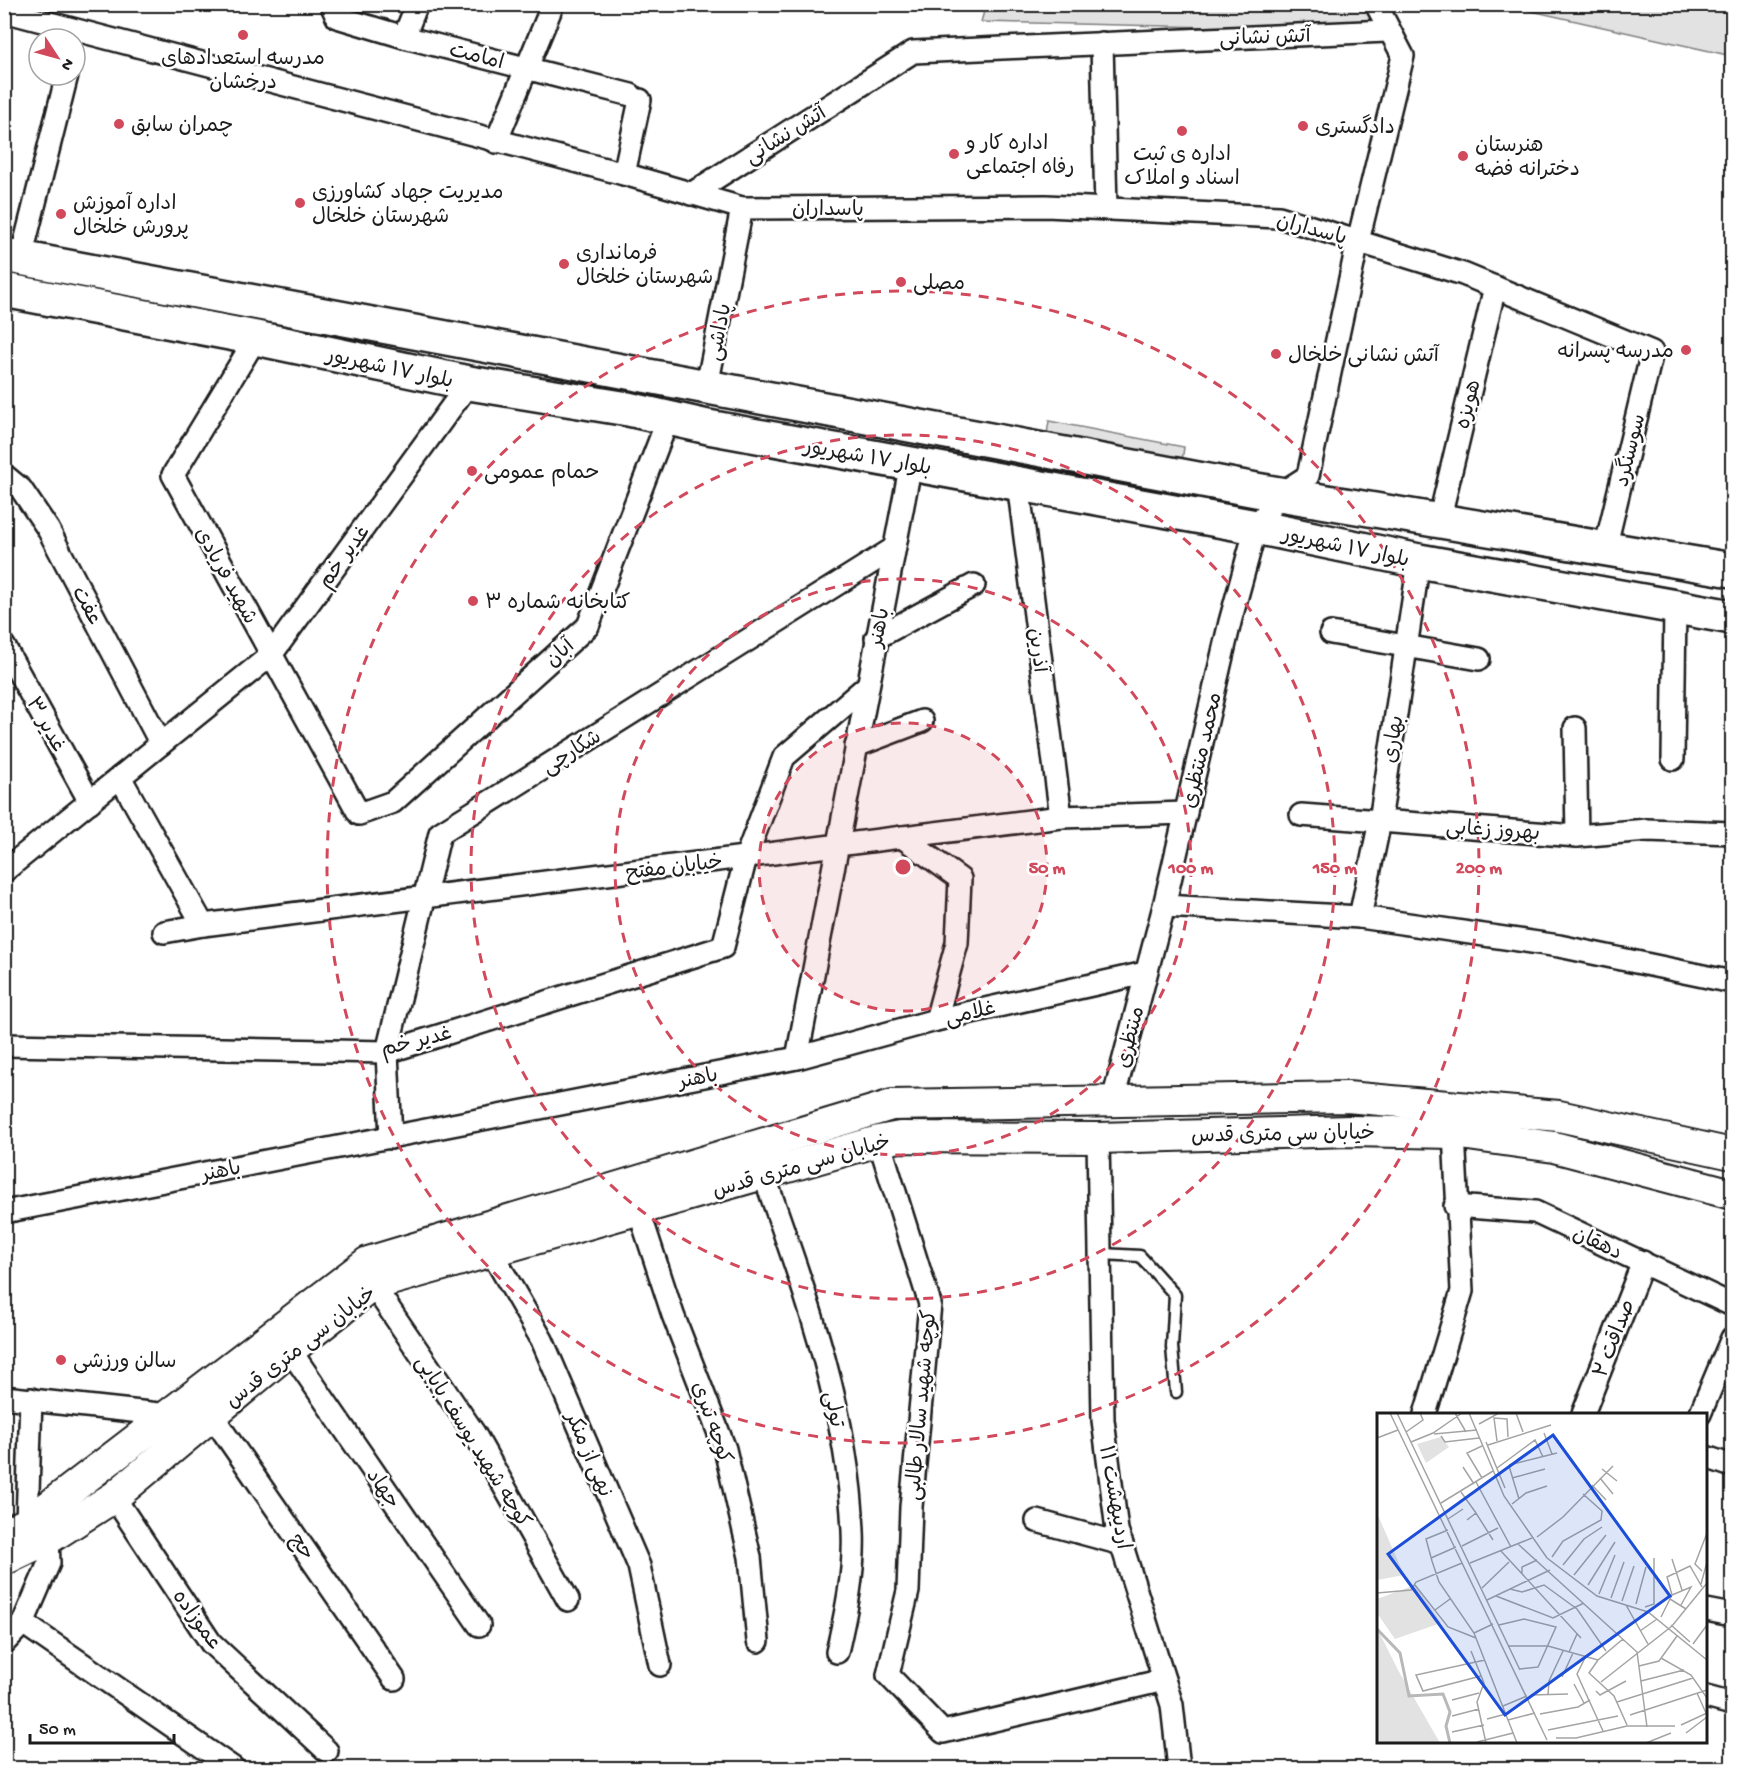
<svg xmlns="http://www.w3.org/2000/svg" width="1737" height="1773" font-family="'Gochi Hand','Playpen Sans Arabic',sans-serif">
  <rect width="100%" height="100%" fill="#fff"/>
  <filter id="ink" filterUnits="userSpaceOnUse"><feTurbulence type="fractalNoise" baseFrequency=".0167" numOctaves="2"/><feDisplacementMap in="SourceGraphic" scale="12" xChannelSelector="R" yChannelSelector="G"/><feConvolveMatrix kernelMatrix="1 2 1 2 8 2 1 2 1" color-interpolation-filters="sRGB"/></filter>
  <g filter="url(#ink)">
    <!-- green -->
    <g fill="#e2e2e2" stroke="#7f7f7f" stroke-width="1.5">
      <polygon points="986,4 1395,5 1387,31 981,22"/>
      <polygon points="1516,4 1732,5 1732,56 1514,7"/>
      <polygon points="1049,421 1184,447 1182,461 1047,434"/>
    </g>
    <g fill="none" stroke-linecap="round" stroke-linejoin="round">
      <defs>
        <polyline id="service" points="1102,1254 1140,1256 1175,1295 1172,1347 1176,1392"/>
        <g id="minor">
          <polyline points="331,4 337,17 404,37 631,95"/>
          <polyline points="4,11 624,174 742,208 1046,206 1279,217 1463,274 1652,352 1605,549"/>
          <polyline points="404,37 417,4"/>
          <polyline points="1102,43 1106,209"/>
          <polyline points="496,142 553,4"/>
          <polyline points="624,174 640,100"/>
          <polyline points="691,194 913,52 1387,31"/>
          <polyline points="21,258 67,75"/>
          <polyline points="256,338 173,475 359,814 393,802 588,626 668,419"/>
          <polyline points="707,386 742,208"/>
          <polyline points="4,475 21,489 48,529 161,744"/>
          <polyline points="1018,483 1061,817"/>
          <polyline points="1439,521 1495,287"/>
          <polyline points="1331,633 1479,659"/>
          <polyline points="876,638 974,585"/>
          <polyline points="4,646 90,802"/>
          <polyline points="856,746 922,721"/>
          <polyline points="1673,759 1675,606"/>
          <polyline points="120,777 203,925"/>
          <polyline points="1301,815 1577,836 1575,728"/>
          <polyline points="1577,836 1647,830 1732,833"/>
          <polyline points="902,837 960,879 957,943 936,1020"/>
          <polyline points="4,871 271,655 469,383"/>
          <polyline points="1164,906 1360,917 1559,946 1732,982"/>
          <polyline points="1360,917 1380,821 1419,561"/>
          <polyline points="164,932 203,925 1061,817 1186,813"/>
          <polyline points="4,1045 387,1052 723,947 746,857 784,757 867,686"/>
          <polyline points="797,1058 911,463"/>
          <polyline points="1113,1100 1164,906 1230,622 1256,527 1280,494 1308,476 1358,241 1403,56 1376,4"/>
          <polyline points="391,1138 387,1052 440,833 893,549"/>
          <polyline points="1098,1138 1103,1420 1117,1530 1172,1705 1179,1768"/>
          <polyline points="879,1141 930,1304 911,1507 908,1591 888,1675 943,1732 1164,1680"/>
          <path d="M764,1175C804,1289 848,1408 853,1531C855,1571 846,1613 837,1652"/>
          <polyline points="1455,1206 1535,1212 1732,1305"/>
          <polyline points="639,1211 673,1315 725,1449 750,1557 758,1641"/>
          <polyline points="4,1212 797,1058 936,1020 1145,973"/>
          <polyline points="492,1253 542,1340 639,1566 660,1665"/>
          <polyline points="373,1285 474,1433 568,1600"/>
          <polyline points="290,1350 479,1625"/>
          <polyline points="4,1397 168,1415"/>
          <polyline points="211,1414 394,1679"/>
          <polyline points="1425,1414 1462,1291 1454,1133"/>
          <polyline points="1583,1414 1643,1262"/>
          <polyline points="1700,1414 1732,1338"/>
          <polyline points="1706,1457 1732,1466"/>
          <polyline points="114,1497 211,1643 327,1751"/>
          <polyline points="1037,1521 1122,1544"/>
          <polyline points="27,1523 31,1399"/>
          <polyline points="48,1539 49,1563 23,1623 233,1768"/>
          <polyline points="1706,1610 1732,1615"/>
          <polyline points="4,1643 23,1623"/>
          <polyline points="1706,1697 1732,1704"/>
        </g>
        <g id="secondary">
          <polyline points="4,1534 27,1523 368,1262 892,1105 1347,1097 1559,1116 1732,1154"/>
          <polyline points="4,1560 48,1539 114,1497 290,1350 373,1285 879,1141 900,1137 1098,1138 1350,1131 1454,1133 1554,1147 1732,1194"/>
        </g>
        <g id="primary">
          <polyline points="4,255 1256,490 1732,570"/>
          <polyline points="4,290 256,338 469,383 628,409 708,427 1256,527 1419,561 1732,617"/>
        </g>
      </defs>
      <!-- service casing -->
      <use href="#service" stroke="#1c1c1c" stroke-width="15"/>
      <!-- minor casing -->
      <use href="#minor" stroke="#1c1c1c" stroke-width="26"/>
      <!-- secondary casing -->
      <use href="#secondary" stroke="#1c1c1c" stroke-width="34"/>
      <!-- primary casing -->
      <use href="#primary" stroke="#1c1c1c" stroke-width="38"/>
      <!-- service -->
      <use href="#service" stroke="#fff" stroke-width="10"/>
      <!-- minor -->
      <use href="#minor" stroke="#fff" stroke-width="21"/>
      <!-- secondary -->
      <use href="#secondary" stroke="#fff" stroke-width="30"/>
      <!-- primary -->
      <use href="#primary" stroke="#fff" stroke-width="33"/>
    </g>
  </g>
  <!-- distance rings -->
  <circle cx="903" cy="867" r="144" fill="#d1495b" fill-opacity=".12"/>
  <g fill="none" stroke="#d1495b" stroke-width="3" stroke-dasharray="10 8">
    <circle cx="903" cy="867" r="144"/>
    <circle cx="903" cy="867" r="288"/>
    <circle cx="903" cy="867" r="432"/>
    <circle cx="903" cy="867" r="576"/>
  </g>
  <!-- markers -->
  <g fill="#d1495b" stroke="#fff" stroke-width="2">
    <circle cx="243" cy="35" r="6"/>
    <circle cx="119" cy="124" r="6"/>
    <circle cx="1303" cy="126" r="6"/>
    <circle cx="1182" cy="131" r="6"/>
    <circle cx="954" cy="154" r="6"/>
    <circle cx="1463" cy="156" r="6"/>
    <circle cx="300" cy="203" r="6"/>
    <circle cx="61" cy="214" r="6"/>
    <circle cx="564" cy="264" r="6"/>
    <circle cx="901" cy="282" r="6"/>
    <circle cx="1686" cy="350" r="6"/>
    <circle cx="1276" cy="354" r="6"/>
    <circle cx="472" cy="471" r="6"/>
    <circle cx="473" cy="601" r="6"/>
    <circle cx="61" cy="1360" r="6"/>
  </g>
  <g text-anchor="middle" stroke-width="5" stroke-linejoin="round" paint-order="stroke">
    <!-- street labels -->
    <g font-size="21" fill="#1c1c1c" stroke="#fff">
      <text transform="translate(1265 36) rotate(-2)" y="7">آتش نشانی</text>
      <text transform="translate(477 55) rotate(14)" y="7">امامت</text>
      <text transform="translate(785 134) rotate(-32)" y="7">آتش نشانی</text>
      <text x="828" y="215">پاسداران</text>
      <text transform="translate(1312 228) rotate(15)" y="7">پاسداران</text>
      <text transform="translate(718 332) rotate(-79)" y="7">پاداشی</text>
      <text transform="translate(390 367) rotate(12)" y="7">بلوار ١٧ شهریور</text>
      <text transform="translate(1467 404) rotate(-76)" y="7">هویزه</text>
      <text transform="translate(1629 450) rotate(-76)" y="7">سوسنگرد</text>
      <text transform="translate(868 456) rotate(10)" y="7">بلوار ١٧ شهریور</text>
      <text transform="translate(1346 546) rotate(12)" y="7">بلوار ١٧ شهریور</text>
      <text transform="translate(343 556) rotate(-54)" y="7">غدیر خم</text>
      <text transform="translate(227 575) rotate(61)" y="7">شهید فریادی</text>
      <text transform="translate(88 605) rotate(62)" y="7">عفت</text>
      <text transform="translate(878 627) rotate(-79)" y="7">باهنر</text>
      <text transform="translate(1039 650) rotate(83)" y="7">آذرین</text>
      <text transform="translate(559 652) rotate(-42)" y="7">آبان</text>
      <text transform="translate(47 724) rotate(61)" y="7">غدیر ۳</text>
      <text transform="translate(1392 739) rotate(-81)" y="7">بهاری</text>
      <text transform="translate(1201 750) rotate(-77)" y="7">محمد منتظری</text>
      <text transform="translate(571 751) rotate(-32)" y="7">شکارچی</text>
      <text transform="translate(1493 829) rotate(4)" y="7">بهروز زغابی</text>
      <text transform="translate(674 866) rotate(-7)" y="7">خیابان مفتح</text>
      <text transform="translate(970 1012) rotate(-13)" y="7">غلامی</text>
      <text transform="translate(1129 1037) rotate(-76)" y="7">منتظری</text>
      <text transform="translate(416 1040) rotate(-14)" y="7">غدیر خم</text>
      <text transform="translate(698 1077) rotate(-11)" y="7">باهنر</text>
      <text transform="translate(1283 1133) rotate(-1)" y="7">خیابان سی متری قدس</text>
      <text transform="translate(801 1165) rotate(-16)" y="7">خیابان سی متری قدس</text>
      <text transform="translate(221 1170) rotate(-11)" y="7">باهنر</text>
      <text transform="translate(1598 1242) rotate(25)" y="7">دهقان</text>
      <text transform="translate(1613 1338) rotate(-69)" y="7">صداقت ۲</text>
      <text transform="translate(300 1346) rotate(-38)" y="7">خیابان سی متری قدس</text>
      <text transform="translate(920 1405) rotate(-85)" y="7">کوچه شهید سالار طالبی</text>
      <text transform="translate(835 1409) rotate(79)" y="7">تولی</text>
      <text transform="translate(713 1422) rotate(71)" y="7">کوچه تبری</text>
      <text transform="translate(474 1441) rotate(58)" y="7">کوچه شهید یوسف بابایی</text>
      <text transform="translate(590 1454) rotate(67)" y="7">نهی از منکر</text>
      <text transform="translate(384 1488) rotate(56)" y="7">جهاد</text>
      <text transform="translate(1116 1497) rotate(80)" y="7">۱۱ اردیبهشت</text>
      <text transform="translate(303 1546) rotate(55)" y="7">حج</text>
      <text transform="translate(198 1619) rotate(54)" y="7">عموزاده</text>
    </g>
    <!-- poi labels -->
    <g font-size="21" fill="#1c1c1c" stroke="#fff" text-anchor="start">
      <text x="243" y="64" text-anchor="middle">مدرسه استعدادهای<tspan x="243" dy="24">درخشان</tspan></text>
      <text x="131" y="131">چمران سابق</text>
      <text x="1315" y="133">دادگستری</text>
      <text x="966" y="149">اداره کار و<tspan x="966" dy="24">رفاه اجتماعی</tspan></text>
      <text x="1475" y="151">هنرستان<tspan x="1475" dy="24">دخترانه فضه</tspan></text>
      <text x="1182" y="160" text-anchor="middle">اداره ی ثبت<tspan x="1182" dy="24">اسناد و املاک</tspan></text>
      <text x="312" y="198">مدیریت جهاد کشاورزی<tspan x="312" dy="24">شهرستان خلخال</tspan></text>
      <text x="73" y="209">اداره آموزش<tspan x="73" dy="24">پرورش خلخال</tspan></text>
      <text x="576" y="259">فرمانداری<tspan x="576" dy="24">شهرستان خلخال</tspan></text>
      <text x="913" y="289">مصلی</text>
      <text x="1674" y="357" text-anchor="end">مدرسه پسرانه</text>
      <text x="1288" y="361">آتش نشانی خلخال</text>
      <text x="484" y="478">حمام عمومی</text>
      <text x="485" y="608">کتابخانه شماره ۳</text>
      <text x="73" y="1367">سالن ورزشی</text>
    </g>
  </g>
  <!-- overview -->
  <g transform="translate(1377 1413)">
    <rect width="330" height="330" fill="#fff"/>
    <path d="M64,24L72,34L49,50L40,31ZM0,100L27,162L0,167ZM38,172L64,210L18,226L0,200V186ZM0,215L21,257L63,330H0Z" fill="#e2e2e2"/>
    <path fill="none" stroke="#b8b8b8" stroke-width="3" d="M0,216L23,240L32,283L66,281L73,299L69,313L73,330"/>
    <path fill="none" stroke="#a4a4a4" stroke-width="1.5" d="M13,0L170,327M20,0L143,257M78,0L89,19M92,0L127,83L170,145L220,183L271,199L330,247M139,0L146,19M102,11L122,0M29,19L46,7L43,0M167,20L175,41M57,21L100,17M64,23L68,29L102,25M0,25L21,17M120,28L117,5L130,6L131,24M34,29L56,20L85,0M109,29L128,75M111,32L174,12M132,52L180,40M132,53L142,86M86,54L97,71M120,55L158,27L166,44M225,56L240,68M105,65L90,40L105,33M135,65L168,56M223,65L236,81M99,69L134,134M215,72L229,87M84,79L99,100M64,90L116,58M135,91L149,80L170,73M71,106L86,96M90,107L99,100L116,127M71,117L49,126L55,148L62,169L97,220L140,330M160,124L186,104L236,53M141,131L260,239L270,314M85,133L121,115M124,138L204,225M175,144L186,128L224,107L225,98L206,81M54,145L79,134M295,146L305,177M93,150L155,125M186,152L207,126L225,114M325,158L318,151L330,120M145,162V154L160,147M197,162L229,122M324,171L330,149M38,172L71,214L99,225M211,172L238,129M105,175L132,149M133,176L145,179L167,172L200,196L229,238M0,180L34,177L39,169L85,150M222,181L238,142M295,182L314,174L304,192M119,183L176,205L207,190M234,185L247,149M293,186L309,196M110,187L173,157M245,188L257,153M259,191L269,154M249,192L271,231M268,194L277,191V145M58,197L73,186M284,204L295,182L290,164L313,153L325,174M122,212L147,206L179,214L161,254L143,256M294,212L313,229M263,218L280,206M97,220L116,211M246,226L221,247L212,260L237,283L250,312M316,231L330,212M132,233H171L221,247M94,238L107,270L100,289L109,330M192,239L200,221M209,243L200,261L226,318M284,245L314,262L330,285M262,253L282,248L300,223M104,263L46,278L39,262L108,247M185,264L196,240M264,268L307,257M224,269L295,213L330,170M197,271L207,290M219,278L223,282L249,268M320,280L329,300M154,282L191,281M171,282L172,268L186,238M75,287L102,280M240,289L316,265M126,293L150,283M163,301L201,294L213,287M253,302L330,277M75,303L102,296M110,306L129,301M131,307L158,300M304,312L330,300M171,317L241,303M75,319L107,312M309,320L330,304M179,325H199L250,313H298M100,329L136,320M269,330L294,320"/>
    <path fill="#1d4ed8" fill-opacity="0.15" stroke="#1d4ed8" stroke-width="3" d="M176,22L293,183L128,302L11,141Z"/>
    <rect width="330" height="330" fill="none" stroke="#1c1c1c" stroke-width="3"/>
  </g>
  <circle cx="903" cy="867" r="9" fill="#d1495b" stroke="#fff" stroke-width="3"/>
  <g font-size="18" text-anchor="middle" font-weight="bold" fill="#d1495b" stroke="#fff" stroke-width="5" stroke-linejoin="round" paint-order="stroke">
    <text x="1047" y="873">50 m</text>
    <text x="1191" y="873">100 m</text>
    <text x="1335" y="873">150 m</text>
    <text x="1479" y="873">200 m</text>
  </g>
  <!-- margin -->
  <rect width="1737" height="1773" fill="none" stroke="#fff" stroke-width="24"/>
  <rect x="12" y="12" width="1713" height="1749" fill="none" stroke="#1c1c1c" stroke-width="2" filter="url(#ink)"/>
  <!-- north arrow -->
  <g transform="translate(57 57) rotate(126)"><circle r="28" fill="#ffffff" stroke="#a4a4a4" stroke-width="1.5"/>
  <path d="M0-4.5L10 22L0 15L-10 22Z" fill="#d1495b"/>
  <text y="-9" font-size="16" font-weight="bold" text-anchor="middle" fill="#1c1c1c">N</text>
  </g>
  <!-- scale -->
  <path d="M30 1734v9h144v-9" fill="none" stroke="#1c1c1c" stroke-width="3"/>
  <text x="39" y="1734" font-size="18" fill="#1c1c1c" stroke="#ffffff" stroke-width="4.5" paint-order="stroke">50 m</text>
</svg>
